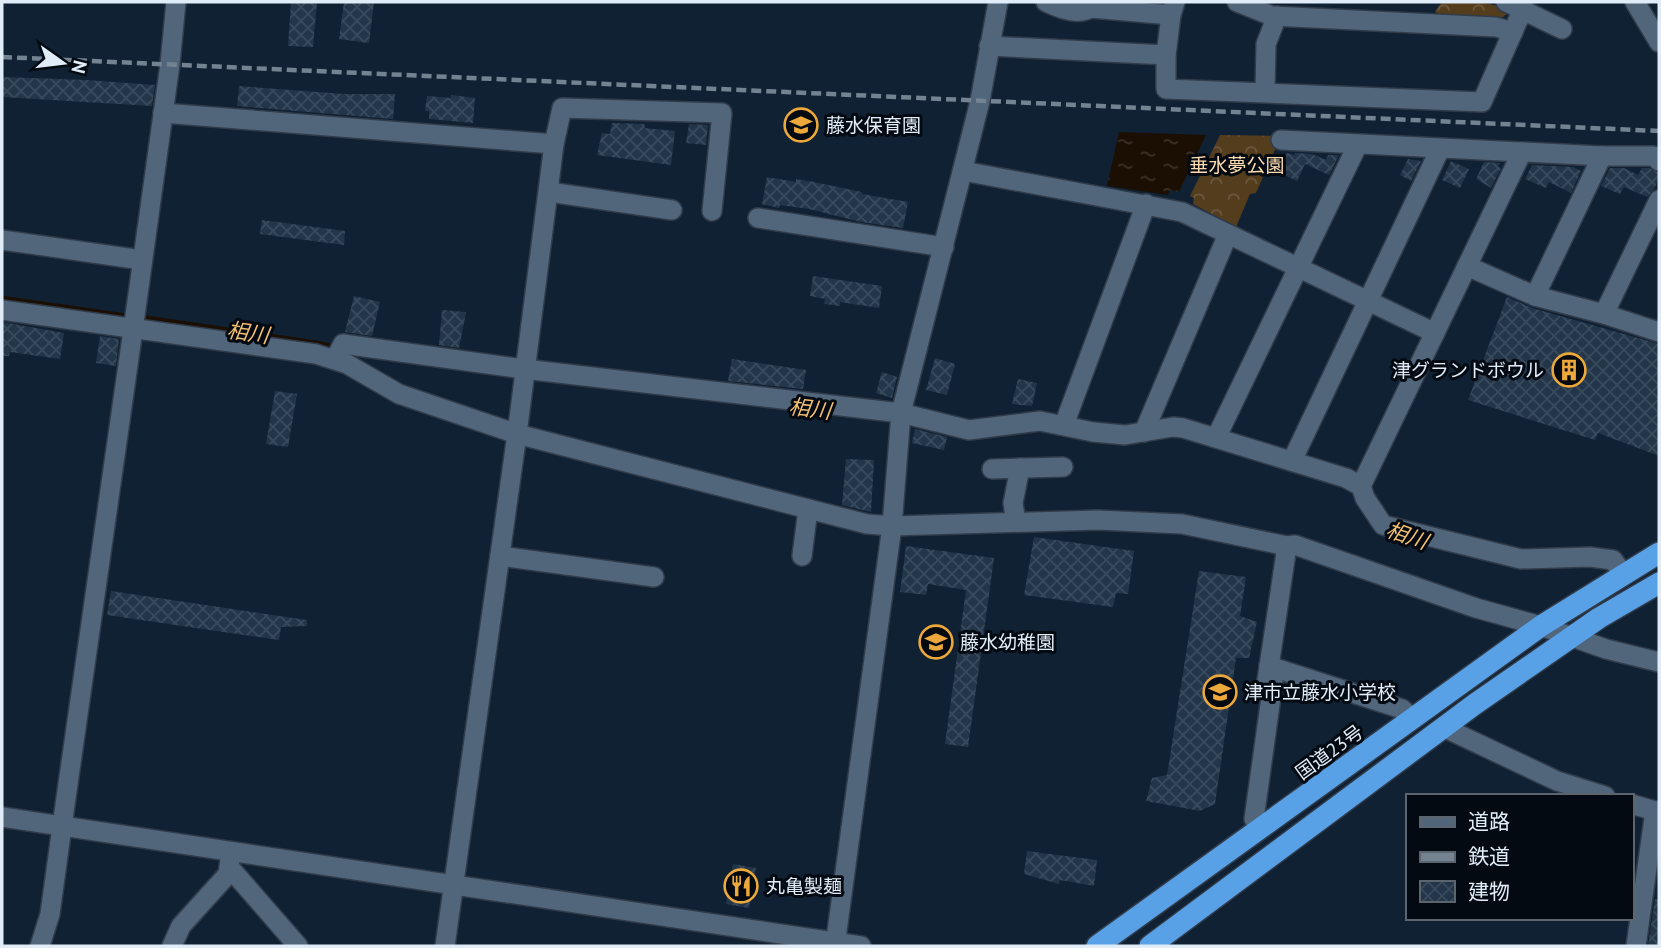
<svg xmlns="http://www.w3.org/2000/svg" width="1661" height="948" font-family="'PT Sans','Noto Sans JP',sans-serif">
  <defs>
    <pattern id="park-crowns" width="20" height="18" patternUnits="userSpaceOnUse" patternTransform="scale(1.75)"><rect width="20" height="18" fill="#533d1d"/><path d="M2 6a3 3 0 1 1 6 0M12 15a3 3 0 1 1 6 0" fill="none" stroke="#6b593f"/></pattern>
    <pattern id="water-ripples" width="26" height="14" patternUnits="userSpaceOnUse" patternTransform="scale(1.75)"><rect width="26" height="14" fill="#1a0f02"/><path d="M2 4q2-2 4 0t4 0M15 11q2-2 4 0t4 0" fill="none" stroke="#3b3228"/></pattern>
    <pattern id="building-cross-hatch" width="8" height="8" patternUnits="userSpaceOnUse" patternTransform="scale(1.75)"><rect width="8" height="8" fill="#233649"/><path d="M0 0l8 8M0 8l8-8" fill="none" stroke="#384a5b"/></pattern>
  </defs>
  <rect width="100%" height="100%" fill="#0f2133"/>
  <!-- park -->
  <g fill="url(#park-crowns)">
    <path d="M1442,2C1463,2 1500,0 1513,14H1507L1498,21L1474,16H1439L1435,11Z"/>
    <polygon points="1220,135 1281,136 1256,193 1250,194 1236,227 1193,204 1194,198 1190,196"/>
  </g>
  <!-- water -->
  <polygon fill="url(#water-ripples)" points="1119,132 1206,135 1179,192 1170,190 1168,195 1107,186"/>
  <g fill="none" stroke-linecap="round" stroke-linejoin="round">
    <!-- stream -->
    <g stroke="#1a0f02" stroke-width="4.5">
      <polyline points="2,298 128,316"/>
      <polyline points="141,317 318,343 336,347"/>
    </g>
  </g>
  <!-- building -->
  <g fill="url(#building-cross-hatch)">
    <polygon points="291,2 317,2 313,47 288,46"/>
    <polygon points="344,2 374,2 369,43 339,39"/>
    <polygon points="5,77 86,80 155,85 152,106 2,97 2,78"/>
    <polygon points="239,86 344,94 395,94 393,119 237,106"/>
    <polygon points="451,95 475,98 473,123 429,119 429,111 425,111 427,96 451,98"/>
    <polygon points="612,123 644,124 645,128 675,131 671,165 597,155 602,133 610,134"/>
    <polygon points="689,124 708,125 706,145 686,143"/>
    <polygon points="1287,153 1294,155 1295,153 1312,154 1326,160 1328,155 1339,155 1329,175 1305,164 1297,181 1278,172"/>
    <polygon points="1408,159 1421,161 1411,181 1400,175"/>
    <polygon points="1451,161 1469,169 1460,188 1442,180"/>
    <polygon points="1484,162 1500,163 1498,167 1501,168 1491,188 1476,179"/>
    <polygon points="1532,165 1573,167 1581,171 1571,193 1549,182 1546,188 1525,179"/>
    <polygon points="1610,168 1624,168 1638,175 1642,168 1649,168 1659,173 1659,178 1654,189 1647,197 1624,187 1620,194 1601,186"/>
    <polygon points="767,177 796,182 796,179 814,182 862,192 862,194 908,202 903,228 861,222 809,209 780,205 779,208 762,204"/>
    <polygon points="262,220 345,231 344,245 260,234"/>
    <polygon points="813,276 882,286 879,308 840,302 840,306 824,304 825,299 810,296"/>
    <polygon points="354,296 380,302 372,336 345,332"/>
    <polygon points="1507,297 1532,308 1659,344 1659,456 1598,433 1595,440 1468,400"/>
    <polygon points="442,310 466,312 459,348 439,345"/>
    <polygon points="2,322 64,333 60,359 10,352 9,356 2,356"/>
    <polygon points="100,336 119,339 116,366 96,363"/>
    <polygon points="935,358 955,364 947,395 926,390"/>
    <polygon points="732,359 806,370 803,389 728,381"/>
    <polygon points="882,372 897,377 892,398 876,393"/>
    <polygon points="1018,379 1037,383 1032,406 1012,404"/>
    <polygon points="275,391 297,394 288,447 266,444"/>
    <polygon points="915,429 947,437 944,450 912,443"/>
    <polygon points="846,459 874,460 871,512 842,505"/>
    <polygon points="1034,537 1134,551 1128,594 1116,593 1113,607 1024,595"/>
    <polygon points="906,546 994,558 968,747 945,744 966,590 928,584 926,595 900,592"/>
    <polygon points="1199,571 1246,577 1240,616 1257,622 1249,658 1236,658 1215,804 1200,811 1146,801 1152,778 1167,775"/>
    <polygon points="111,591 307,620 307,626 281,627 279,640 107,615"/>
    <polygon points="1027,851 1097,860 1094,886 1060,880 1059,884 1024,874"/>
    <polygon points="733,864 756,868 749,908 726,904"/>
    <polygon points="1655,899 1659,900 1659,946 1648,946"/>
  </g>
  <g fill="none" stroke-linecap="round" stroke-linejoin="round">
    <defs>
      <g id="minor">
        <path d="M1046,2C1058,8 1078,16 1091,8"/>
        <polyline points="1092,2 1091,8 1171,15"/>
        <polyline points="1237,2 1272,16 1496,27 1513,32"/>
        <polyline points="1506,2 1562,29"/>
        <polyline points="1635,2 1659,42"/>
        <polyline points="989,46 1166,55 1171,15 1175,2"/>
        <polyline points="1166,55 1166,89 1482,102 1518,20 1526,11"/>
        <polyline points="1265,92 1266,44 1277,16"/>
        <polyline points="163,113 554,144"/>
        <polyline points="1281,140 1602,156 1654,156 1659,161"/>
        <polyline points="963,171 1182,212 1435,333"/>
        <polyline points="549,192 672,210"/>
        <polyline points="758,218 944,247"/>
        <polyline points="2,240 142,260"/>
        <polyline points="1467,266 1535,296 1604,314 1659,332"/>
        <polyline points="1535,296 1602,156"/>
        <polyline points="2,310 316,354 347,364 399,394 517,434 867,524 892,526 1098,520 1182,524 1287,546 1295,545 1476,608 1541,626 1606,649 1659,662"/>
        <polyline points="1604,314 1659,200"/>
        <polyline points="335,359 343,344 524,369 901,413 969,430 1040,421 1093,432 1125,435 1173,427 1183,428 1346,478 1361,486 1365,498 1383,525 1521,559 1590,557 1613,560 1623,574"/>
        <polyline points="1064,425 1146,204"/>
        <polyline points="1144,432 1228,234"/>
        <polyline points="1216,438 1358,144"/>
        <polyline points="1292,461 1440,149"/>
        <polyline points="992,469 1063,467"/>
        <polyline points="1361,486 1522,152"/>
        <polyline points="1016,522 1013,503 1020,468"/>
        <polyline points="500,556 654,577"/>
        <polyline points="802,556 808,509"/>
        <polyline points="1269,666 1402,709 1413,719"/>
        <polyline points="1445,728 1557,781 1605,796"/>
        <polyline points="1631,804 1659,812"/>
        <polyline points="2,817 861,946"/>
        <polyline points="1254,819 1273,683 1267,680 1287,546"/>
        <polyline points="230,868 298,946"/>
        <polyline points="40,946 50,914 65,805 134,323 170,64 176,2"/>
        <polyline points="172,946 181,926 228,874 231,852"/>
        <polyline points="445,946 517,434 554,144 562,108 722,113 712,211"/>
        <polyline points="835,946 892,526 901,413 980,101 998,2"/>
        <polyline points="1636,946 1655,811"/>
      </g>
      <g id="highway">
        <polyline points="1097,946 1541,626 1659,553"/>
        <polyline points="1150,946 1475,704 1599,618 1659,583"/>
      </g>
    </defs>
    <!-- minor casing -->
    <use href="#minor" stroke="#313c4b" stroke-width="22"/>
    <!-- highway casing -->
    <use href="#highway" stroke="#313c4b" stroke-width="24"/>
    <!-- minor -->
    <use href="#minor" stroke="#51667b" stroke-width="19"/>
    <!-- highway -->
    <use href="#highway" stroke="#58a1e7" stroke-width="21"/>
    <!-- rail -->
    <polyline stroke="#748392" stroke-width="4.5" stroke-dasharray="10 5" stroke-linecap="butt" points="2,57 1659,131"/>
  </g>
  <!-- icons -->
  <defs>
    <symbol id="school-ring" viewBox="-11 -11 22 22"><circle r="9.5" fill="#040a12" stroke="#eda83b" stroke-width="1.5"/><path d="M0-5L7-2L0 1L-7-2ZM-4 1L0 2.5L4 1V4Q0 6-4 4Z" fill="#eda83b"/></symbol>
    <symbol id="building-ring" viewBox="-11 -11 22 22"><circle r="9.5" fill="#040a12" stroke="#eda83b" stroke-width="1.5"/><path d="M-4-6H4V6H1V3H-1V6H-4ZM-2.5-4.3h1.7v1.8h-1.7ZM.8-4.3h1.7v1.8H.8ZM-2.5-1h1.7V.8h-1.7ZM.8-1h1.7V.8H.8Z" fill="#eda83b"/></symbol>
    <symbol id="restaurant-ring" viewBox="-11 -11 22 22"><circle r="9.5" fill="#040a12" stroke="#eda83b" stroke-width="1.5"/><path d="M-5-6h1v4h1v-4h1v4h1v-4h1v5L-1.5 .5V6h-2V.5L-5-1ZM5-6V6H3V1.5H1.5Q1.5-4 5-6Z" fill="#eda83b"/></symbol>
  </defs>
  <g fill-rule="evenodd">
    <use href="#school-ring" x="782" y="106" width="38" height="38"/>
    <use href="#building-ring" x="1550" y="351" width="38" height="38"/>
    <use href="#school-ring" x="917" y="623" width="38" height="38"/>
    <use href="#school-ring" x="1201" y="673" width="38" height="38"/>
    <use href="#restaurant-ring" x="722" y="867" width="38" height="38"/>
  </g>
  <g text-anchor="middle" stroke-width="6" stroke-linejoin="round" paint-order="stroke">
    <!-- poi labels -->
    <g font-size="19" fill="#e0ecf8" stroke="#040a12" text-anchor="start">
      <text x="826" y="132">藤水保育園</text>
      <text x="1544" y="377" text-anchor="end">津グランドボウル</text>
      <text x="960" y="649">藤水幼稚園</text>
      <text x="1244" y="699">津市立藤水小学校</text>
      <text x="766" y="893">丸亀製麺</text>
    </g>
    <!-- park labels -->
    <g font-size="19" fill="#fddbb0" stroke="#040a12">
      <text x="1237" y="172">垂水夢公園</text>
    </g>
    <!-- street labels -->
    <g font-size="19" fill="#e0ecf8" stroke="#040a12">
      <text transform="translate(1329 752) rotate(-36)" y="7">国道23号</text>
    </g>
    <!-- water labels -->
    <g font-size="21" font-style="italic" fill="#f6c073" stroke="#040a12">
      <text transform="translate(248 333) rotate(8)" y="7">相川</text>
      <text transform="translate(810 409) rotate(7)" y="7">相川</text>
      <text transform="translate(1407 536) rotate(19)" y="7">相川</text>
    </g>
  </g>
  <!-- border -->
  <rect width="1661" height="948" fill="none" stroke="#e0ecf8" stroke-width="7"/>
  <!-- legend -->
  <rect x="1406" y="794" width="228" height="126" fill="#040a12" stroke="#5c646e" stroke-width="2"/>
  <rect x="1420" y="817" width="35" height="10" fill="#51667b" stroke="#5c646e" stroke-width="2"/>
  <text x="1468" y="829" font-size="21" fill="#e0ecf8">道路</text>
  <rect x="1420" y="852" width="35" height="10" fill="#748392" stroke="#5c646e" stroke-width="2"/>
  <text x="1468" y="864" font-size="21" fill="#e0ecf8">鉄道</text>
  <rect x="1420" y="881" width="35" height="21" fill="url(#building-cross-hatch)" stroke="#5c646e" stroke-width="2"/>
  <text x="1468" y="899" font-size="21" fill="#e0ecf8">建物</text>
  <!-- north arrow -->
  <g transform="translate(63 63) rotate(104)" stroke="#040a12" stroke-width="5" paint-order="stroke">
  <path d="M0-5L12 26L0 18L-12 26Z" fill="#e0ecf8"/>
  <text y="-10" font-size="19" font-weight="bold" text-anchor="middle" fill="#e0ecf8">N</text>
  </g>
</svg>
